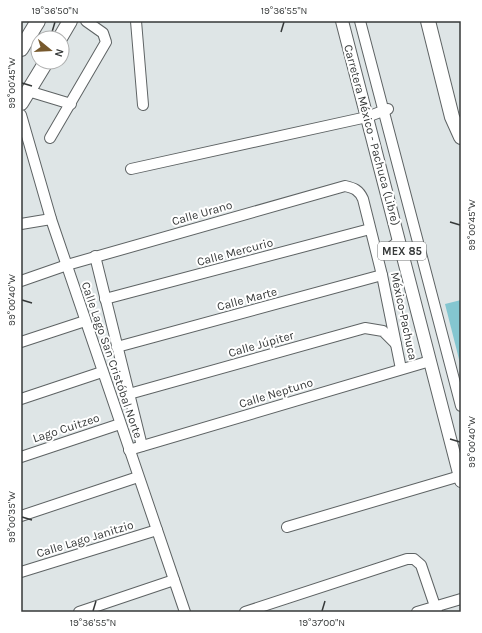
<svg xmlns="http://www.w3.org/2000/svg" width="482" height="633" font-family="Karla,sans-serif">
  <rect width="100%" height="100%" fill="#dee5e6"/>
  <!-- green -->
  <polygon fill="#84c6d0" points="461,300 461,367 445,304"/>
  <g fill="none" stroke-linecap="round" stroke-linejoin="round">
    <defs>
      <g id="minor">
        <polyline points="136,21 143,105"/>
        <polyline points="360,21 461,406"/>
        <polyline points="28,91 71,104"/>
        <polyline points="21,115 51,219 185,612"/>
        <polyline points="50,138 106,42 103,33 86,21"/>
        <polyline points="131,169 367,117 388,109"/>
        <polyline points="21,224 51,219"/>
        <polyline points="95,256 142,446"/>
        <polyline points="378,257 399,241"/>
        <path d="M21,281L67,265L345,186C354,188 359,190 363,199L382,275L401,369"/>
        <polyline points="105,299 370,229"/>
        <polyline points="21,342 85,321"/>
        <polyline points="117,347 382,275"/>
        <polyline points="129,394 365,328 383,331 396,344"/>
        <polyline points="21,399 102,372"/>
        <polyline points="129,450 430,361"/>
        <polyline points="21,457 120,424"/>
        <polyline points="21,516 138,477"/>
        <polyline points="287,527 460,476"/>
        <polyline points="21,572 157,530"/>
        <polyline points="79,612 174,580"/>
        <polyline points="245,612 407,559 414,559 421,565 437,612"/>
        <polyline points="417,612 461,599"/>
      </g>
      <polyline id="major" points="342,21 461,481"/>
      <g id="highway">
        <polyline points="428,21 452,117 461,137"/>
        <polyline points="60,38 70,21"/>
        <polyline points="21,49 38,21"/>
        <polyline points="21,103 46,62"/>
      </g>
    </defs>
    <!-- minor casing -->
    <use href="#minor" stroke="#5e6364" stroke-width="12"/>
    <!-- major casing -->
    <use href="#major" stroke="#5e6364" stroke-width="14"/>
    <!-- highway casing -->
    <use href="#highway" stroke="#5e6364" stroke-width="16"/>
    <!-- minor -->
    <use href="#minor" stroke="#fff" stroke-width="10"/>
    <!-- major -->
    <use href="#major" stroke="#fff" stroke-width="12"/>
    <!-- highway -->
    <use href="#highway" stroke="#fff" stroke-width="14"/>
  </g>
  <!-- ticks -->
  <path fill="none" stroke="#363939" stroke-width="1.5" d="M52,32L55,22M281,32L284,22M22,83L32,86M450,222L460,225M22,300L32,303M450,439L460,442M22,517L32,520M93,611L96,601M322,611L325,601"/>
  <g text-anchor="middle" stroke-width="4" stroke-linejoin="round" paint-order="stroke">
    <!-- shield labels -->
    <rect fill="#fff" stroke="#727474" stroke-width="1" x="378" y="242" width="48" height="18" rx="3"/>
    <g font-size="11" font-weight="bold" fill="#363939">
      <text x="402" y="255">MEX 85</text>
    </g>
    <!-- street labels -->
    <g font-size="12" fill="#363939" stroke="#fff">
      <text transform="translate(372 135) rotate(75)" y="4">Carretera México - Pachuca (Libre)</text>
      <text transform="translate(202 213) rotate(-16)" y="4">Calle Urano</text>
      <text transform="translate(235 252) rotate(-15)" y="4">Calle Mercurio</text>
      <text transform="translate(247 299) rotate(-15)" y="4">Calle Marte</text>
      <text transform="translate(404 316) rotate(78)" y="4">México-Pachuca</text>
      <text transform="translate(261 344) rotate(-16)" y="4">Calle Júpiter</text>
      <text transform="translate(112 360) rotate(71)" y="4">Calle Lago San Cristóbal Norte</text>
      <text transform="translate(276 393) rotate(-17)" y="4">Calle Neptuno</text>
      <text transform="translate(66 428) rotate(-18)" y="4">Lago Cuitzeo</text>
      <text transform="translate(85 539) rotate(-17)" y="4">Calle Lago Janitzio</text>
    </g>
  </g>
  <!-- border -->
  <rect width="482" height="633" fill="none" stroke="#ffffff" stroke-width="44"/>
  <!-- north arrow -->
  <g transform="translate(50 50) rotate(108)"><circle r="19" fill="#ffffff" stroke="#afb0b0"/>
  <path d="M0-3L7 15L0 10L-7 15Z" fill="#77592d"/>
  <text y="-6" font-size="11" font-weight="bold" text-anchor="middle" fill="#363939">N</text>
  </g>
  <rect x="22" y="22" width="438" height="589" fill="none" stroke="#363939" stroke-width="1.5"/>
  <g font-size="10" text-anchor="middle" fill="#363939">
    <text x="55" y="14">19°36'50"N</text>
    <text x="284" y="14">19°36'55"N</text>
    <text transform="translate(11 83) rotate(-90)" y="4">99°00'45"W</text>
    <text transform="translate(471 225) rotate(-90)" y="4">99°00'45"W</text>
    <text transform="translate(11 300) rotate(-90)" y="4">99°00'40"W</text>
    <text transform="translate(471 442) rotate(-90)" y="4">99°00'40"W</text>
    <text transform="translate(11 517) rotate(-90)" y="4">99°00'35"W</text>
    <text x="93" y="626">19°36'55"N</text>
    <text x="322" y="626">19°37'00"N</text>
  </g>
</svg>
